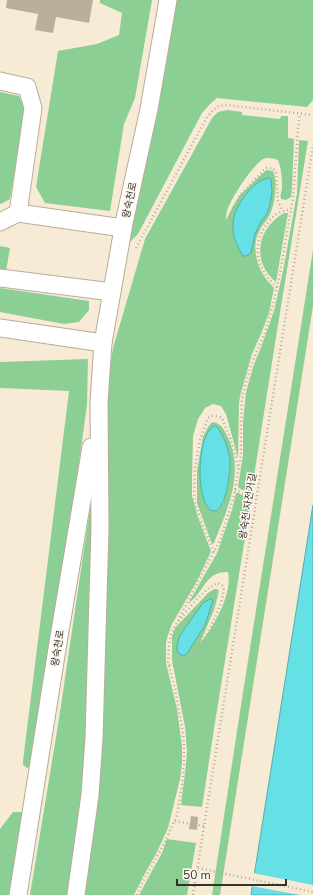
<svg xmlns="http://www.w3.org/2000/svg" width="313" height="895" font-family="'Nunito Sans','Noto Sans KR',sans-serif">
  <rect width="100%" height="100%" fill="#f7ebd6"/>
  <!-- green -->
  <g fill="#8ccf95" fill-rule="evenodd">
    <polygon points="100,0 152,0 135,98 124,124 110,211 45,203 36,187 58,51 97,44 119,35 122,13 100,3"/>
    <polygon points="175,0 313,0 313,100 307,107 217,98 212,102 202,113 138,234 129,243 160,89"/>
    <polygon points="0,92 19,96 25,109 10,199 1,204 0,204"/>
    <path d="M227,110L242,112V115L280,119L281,116H288V138L294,139L292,188L291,197L286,200L281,199C280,196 281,193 282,189C282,180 282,170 278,160C273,158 268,157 263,159C252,166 231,198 227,211C226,214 226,217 226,220L233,206L240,195L263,173L267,170L273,171C278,183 275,205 269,216C266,222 261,226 259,232C252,245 256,264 264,276C267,281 271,284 274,288L269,313L261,334L252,354L240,396L239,404L238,458L226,414L221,406L213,404L205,408L198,419L193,436L192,479V496L198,517L211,551L209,556L196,583L172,624L168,635L166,643V663L177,709L179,724L182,746V763L180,779L168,828L156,854L143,877L134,895H84L106,413L110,368L113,348L145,239L212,118L218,112Z"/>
    <polygon points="300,140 308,141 277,331 251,495 239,488 238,486 243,455 243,422 246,392 254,364 260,350 274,311 283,271 297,193 299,141"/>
    <path d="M284,213H288L276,282C251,262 257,228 284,213Z"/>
    <polygon points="0,246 10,248 6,271 0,271"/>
    <polygon points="313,250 313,306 220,895 212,895 241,705"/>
    <polygon points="0,288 89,301 89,310 79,322 64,324 0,312"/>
    <polygon points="88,359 87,405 65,563 31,767 27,768 23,765 23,761 69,391 0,388 0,362"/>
    <path d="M214,422C223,425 224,430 228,438C245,473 227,510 214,543L212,544L197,503V470L200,453L203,437L208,427L211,423ZM214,426L230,472L225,495L223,504L204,443C206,437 208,430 214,426Z"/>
    <path d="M236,493H238L246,497L251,501L216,716L202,807L181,805L186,764L187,751L185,727L172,660V636L175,628L208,593L214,589H217L219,591L214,610L200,643C203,639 208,634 211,628C220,615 232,588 228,572C209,572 207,583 197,595C194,599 190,602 188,604L217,553L232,510Z"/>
    <polygon points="92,495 85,773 70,895 30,895 59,719"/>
    <polygon points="13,812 26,812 11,895 0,895 0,829"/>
    <polygon points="167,839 196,843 187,895 139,895 152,871 162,853"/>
  </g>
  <!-- water -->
  <g fill="#65e0e4" stroke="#57acac">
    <path d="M267,178L271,179L272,192L270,204L267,214L262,220L255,234L251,253L246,256H243C228,233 230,214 247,193C253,186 258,181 267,178Z"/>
    <path d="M214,426H216C224,435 228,448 230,459C231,469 226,512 214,511C203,511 200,483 200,474C200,464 201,453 203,444C205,437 208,430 214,426Z"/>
    <polygon points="313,505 313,895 251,895"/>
    <polygon points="210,599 213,600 205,625 188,652 184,656 179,654 177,651 177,646 180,635 203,603"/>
  </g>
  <!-- pier -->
  <polygon fill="#f7ebd6" points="253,873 313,885 313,895 300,895 251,886"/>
  <!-- building -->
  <g fill="#bbaf9c">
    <polygon points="7,0 93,0 89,23 56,17 53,33 35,30 38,14 6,8"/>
    <polygon points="191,816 198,817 197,830 189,829"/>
  </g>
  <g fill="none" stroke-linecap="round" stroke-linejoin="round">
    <defs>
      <g id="minor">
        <polyline points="0,81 27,87 33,108 18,213"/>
        <polyline points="0,222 18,213 123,228"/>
        <polyline points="0,278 112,292"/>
        <polyline points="0,328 103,343"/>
        <polyline points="18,895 57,649 91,447"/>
        <polyline points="76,895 90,795 94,738 100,528 99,402 103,343 124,223 149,109 168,0"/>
      </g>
    </defs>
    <!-- minor casing -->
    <use href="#minor" stroke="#b8ac99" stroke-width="19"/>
    <!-- path -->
    <g stroke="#b6ac9c" stroke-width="2.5" stroke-dasharray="1 3" stroke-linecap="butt">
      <polyline points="229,219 240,195 266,168 273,168 276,173 278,201 282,211"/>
      <polyline points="136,248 207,117 213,110 219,106 227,105 313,115"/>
      <path d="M277,287C272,282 266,277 263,270C253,253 258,231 272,218C277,213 284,210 291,209"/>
      <polyline points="235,490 245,494 256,501"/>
      <polyline points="214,552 201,521 194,499 195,468 200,440 208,418 211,416 218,416 222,418 230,438 236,458 238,469"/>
      <path d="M169,665C173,665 178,665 182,664C196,659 228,600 223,586L218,583C202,590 189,609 178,622"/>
      <polyline points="175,821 204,826"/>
      <polyline points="198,868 313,892"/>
      <polyline points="137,895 141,885 164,844 177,815 182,785 184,763 184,743 182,728 175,689 168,662 169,646 171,634 220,540 234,496 241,455 241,428 242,398 251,365 265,332 273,305 280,273 293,198 298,129 300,113"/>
      <polyline points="193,895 313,146"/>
    </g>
    <!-- minor -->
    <use href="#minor" stroke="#fff" stroke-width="17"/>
  </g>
  <g text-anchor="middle" stroke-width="3" stroke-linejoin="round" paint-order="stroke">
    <!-- street labels -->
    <g font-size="10" fill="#363129" stroke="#fef9f1">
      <text transform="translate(129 200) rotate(-78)" y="4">왕숙천로</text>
      <text transform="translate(247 506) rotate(-81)" y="4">왕숙천 자전거길</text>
      <text transform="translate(57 648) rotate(-81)" y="4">왕숙천로</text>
    </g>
  </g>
  <!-- scale -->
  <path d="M177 879v6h109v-6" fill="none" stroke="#363129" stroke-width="2"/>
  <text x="183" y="879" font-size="12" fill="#363129" stroke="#fef9f1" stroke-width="3" paint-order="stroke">50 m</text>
</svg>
